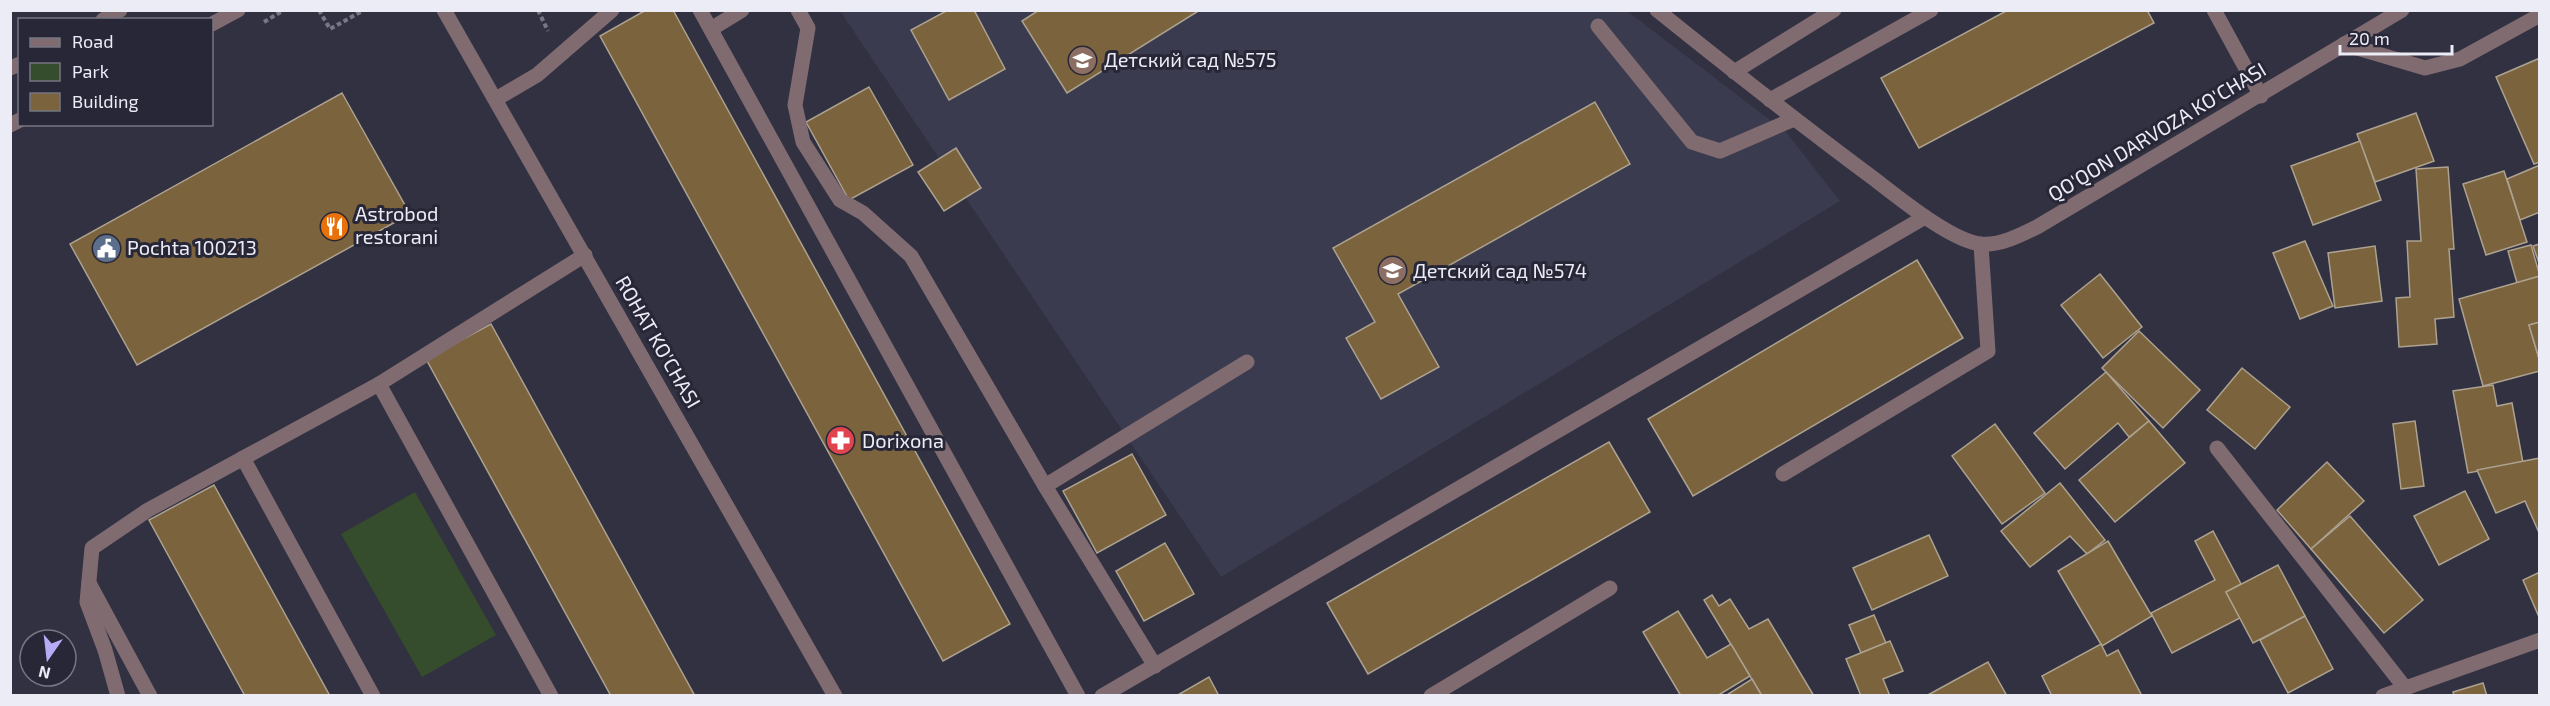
<svg xmlns="http://www.w3.org/2000/svg" width="2550" height="706" font-family="'Exo 2',sans-serif">
  <rect width="100%" height="100%" fill="#313141"/>
  <!-- built -->
  <polygon fill="#3b3b50" points="840,11 1627,11 1786,132 1840,201 1221,577"/>
  <!-- green -->
  <polygon fill="#354c2d" points="415,492 496,635 422,677 341,534"/>
  <!-- building -->
  <g fill="#7a633d" stroke="#ada290" stroke-width="1.5">
    <polygon points="646,10 673,10 1010,624 943,661 600,36"/>
    <polygon points="948,10 974,10 1005,69 949,100 911,30"/>
    <polygon points="1039,10 1200,10 1067,93 1022,21"/>
    <polygon points="2008,10 2147,10 2154,23 1919,148 1881,78"/>
    <polygon points="2540,58 2540,162 2534,164 2496,77"/>
    <polygon points="869,87 913,165 849,200 806,122"/>
    <polygon points="342,93 410,214 137,365 70,244"/>
    <polygon points="1595,102 1630,164 1398,294 1439,367 1381,399 1346,338 1375,322 1333,248"/>
    <polygon points="2416,113 2434,161 2375,182 2357,134"/>
    <polygon points="2360,141 2381,200 2313,225 2291,166"/>
    <polygon points="956,148 981,188 944,211 918,172"/>
    <polygon points="2540,165 2540,212 2520,220 2507,179"/>
    <polygon points="2448,167 2454,249 2449,249 2454,317 2435,319 2437,344 2399,347 2396,298 2410,297 2407,241 2421,241 2416,169"/>
    <polygon points="2504,171 2527,242 2486,255 2463,184"/>
    <polygon points="2305,241 2333,306 2300,319 2273,253"/>
    <polygon points="2539,244 2540,244 2540,266 2533,246"/>
    <polygon points="2531,245 2540,276 2517,283 2508,251"/>
    <polygon points="2375,246 2382,301 2335,308 2328,253"/>
    <polygon points="1917,260 1963,338 1693,496 1648,419"/>
    <polygon points="2100,274 2142,327 2103,358 2061,305"/>
    <polygon points="2540,276 2540,322 2529,325 2540,362 2540,371 2483,386 2459,299"/>
    <polygon points="2540,322 2540,362 2529,325"/>
    <polygon points="491,324 695,696 611,696 426,359"/>
    <polygon points="2139,331 2200,390 2163,428 2102,368"/>
    <polygon points="2242,368 2290,407 2255,449 2207,410"/>
    <polygon points="2106,372 2149,421 2129,437 2118,423 2065,469 2034,433"/>
    <polygon points="2493,385 2497,406 2512,403 2523,463 2468,473 2453,391"/>
    <polygon points="2149,421 2185,463 2115,522 2079,480"/>
    <polygon points="2415,421 2424,486 2401,489 2393,424"/>
    <polygon points="1995,424 2045,493 2002,524 1952,456"/>
    <polygon points="1609,442 1650,512 1368,674 1327,603"/>
    <polygon points="1132,454 1166,515 1097,553 1063,491"/>
    <polygon points="2540,458 2540,535 2525,501 2496,513 2477,470"/>
    <polygon points="2327,462 2364,501 2311,549 2277,510"/>
    <polygon points="2060,483 2105,540 2087,554 2070,536 2030,567 2001,531"/>
    <polygon points="214,485 330,696 245,696 149,520"/>
    <polygon points="2465,491 2489,539 2439,565 2414,516"/>
    <polygon points="2350,516 2423,600 2384,633 2311,549"/>
    <polygon points="2213,531 2241,584 2226,592 2240,618 2172,653 2151,613 2215,580 2195,541"/>
    <polygon points="1929,535 1948,576 1872,610 1853,568"/>
    <polygon points="2108,541 2152,616 2102,646 2058,571"/>
    <polygon points="1165,543 1194,594 1144,621 1116,571"/>
    <polygon points="2278,565 2305,616 2253,643 2226,592"/>
    <polygon points="2540,572 2540,617 2539,617 2523,580"/>
    <polygon points="1712,595 1719,606 1730,599 1749,629 1768,619 1814,696 1762,696 1704,600"/>
    <polygon points="1678,611 1707,658 1731,644 1750,676 1717,696 1681,696 1643,632"/>
    <polygon points="1874,615 1886,643 1861,653 1849,625"/>
    <polygon points="2305,616 2333,669 2288,693 2260,640"/>
    <polygon points="1890,641 1903,671 1883,679 1890,696 1861,696 1846,659"/>
    <polygon points="2101,644 2107,656 2118,650 2142,696 2052,696 2042,676"/>
    <polygon points="1988,662 2007,696 1926,696"/>
    <polygon points="1209,677 1219,696 1176,696"/>
    <polygon points="1752,679 1762,696 1725,696"/>
    <polygon points="2483,683 2487,696 2454,696 2453,692"/>
  </g>
  <g fill="none" stroke-linecap="round" stroke-linejoin="round">
    <!-- path -->
    <g stroke="#777785" stroke-width="4" stroke-dasharray="4.5 3" stroke-linecap="butt">
      <polyline points="319,10 330,29 364,10"/>
      <polyline points="538,10 548,31"/>
      <polyline points="264,22 284,10"/>
    </g>
    <!-- minor -->
    <g stroke="#806b71" stroke-width="15">
      <polyline points="444,10 835,696"/>
      <polyline points="700,10 1078,696"/>
      <polyline points="798,10 808,28 795,105 803,142 840,200 863,213 911,256 1045,486 1155,666"/>
      <path d="M1657,10C1728,67 1800,124 1873,178C1898,197 1951,241 1981,244C1999,246 2021,235 2037,227L2402,10"/>
      <polyline points="2214,10 2261,96"/>
      <polyline points="103,20 120,10"/>
      <polyline points="212,24 238,10"/>
      <polyline points="1598,26 1692,142 1720,151 1794,119"/>
      <polyline points="711,29 742,10"/>
      <polyline points="2344,44 2425,68 2460,59 2540,15"/>
      <polyline points="10,68 20,64"/>
      <polyline points="1734,72 1834,10"/>
      <polyline points="496,99 537,75 612,10"/>
      <polyline points="1770,100 1931,10"/>
      <polyline points="10,125 20,120"/>
      <polyline points="379,384 551,696"/>
      <polyline points="2217,448 2406,689"/>
      <polyline points="243,458 373,696"/>
      <polyline points="1783,474 1988,351 1981,245"/>
      <polyline points="1045,486 1247,362"/>
      <polyline points="89,583 150,696"/>
      <polyline points="118,696 105,650 87,602 92,548 148,510 379,384 585,255"/>
      <polyline points="1102,696 1925,217"/>
      <polyline points="1431,696 1610,588"/>
      <polyline points="2383,696 2540,640"/>
    </g>
  </g>
  <!-- icons -->
  <defs>
    <symbol id="school-disc" viewBox="-11 -11 22 22"><circle r="9.5" fill="#8d6e63" stroke="#282737"/><path d="M0-5L7-2L0 1L-7-2ZM-4 1L0 2.5L4 1V4Q0 6-4 4Z" fill="#fff"/></symbol>
    <symbol id="restaurant-disc" viewBox="-11 -11 22 22"><circle r="9.5" fill="#e8710a" stroke="#282737"/><path d="M-5-6h1v4h1v-4h1v4h1v-4h1v5L-1.5 .5V6h-2V.5L-5-1ZM5-6V6H3V1.5H1.5Q1.5-4 5-6Z" fill="#fff"/></symbol>
    <symbol id="civic-disc" viewBox="-11 -11 22 22"><circle r="9.5" fill="#5c6f8a" stroke="#282737"/><path d="M-.6-6.5H3V-4.5H.6V-3L4-1V1h2V6H-6V1h2V-1L-.6-3ZM-1.2 2.5V6h2.4V2.5Z" fill="#fff"/></symbol>
    <symbol id="pharmacy-disc" viewBox="-11 -11 22 22"><circle r="9.5" fill="#e0444e" stroke="#282737"/><path d="M-2-6h4v4h4v4h-4v4h-4v-4h-4v-4h4Z" fill="#fff"/></symbol>
  </defs>
  <g fill-rule="evenodd">
    <use href="#school-disc" x="1066" y="44" width="33" height="33"/>
    <use href="#restaurant-disc" x="318" y="210" width="33" height="33"/>
    <use href="#civic-disc" x="90" y="232" width="33" height="33"/>
    <use href="#school-disc" x="1376" y="254" width="33" height="33"/>
    <use href="#pharmacy-disc" x="824" y="424" width="33" height="33"/>
  </g>
  <g text-anchor="middle" stroke-width="6" stroke-linejoin="round" paint-order="stroke">
    <!-- poi labels -->
    <g font-size="20" fill="#ebecf6" stroke="#282737" text-anchor="start">
      <text x="1104" y="67">Детский сад №575</text>
      <text x="355" y="221">Astrobod<tspan x="355" dy="23">restorani</tspan></text>
      <text x="127" y="255">Pochta 100213</text>
      <text x="1413" y="278">Детский сад №574</text>
      <text x="862" y="448">Dorixona</text>
    </g>
    <!-- street labels -->
    <g font-size="20" fill="#ebecf6" stroke="#282737">
      <text transform="translate(2157 132) rotate(-31)" y="7">QO'QON DARVOZA KO'CHASI</text>
      <text transform="translate(658 342) rotate(60)" y="7">ROHAT KO'CHASI</text>
    </g>
  </g>
  <!-- border -->
  <rect width="2550" height="706" fill="none" stroke="#ebecf6" stroke-width="24"/>
  <!-- legend -->
  <rect x="18" y="18" width="195" height="108" fill="#282737" stroke="#767683" stroke-width="1.5"/>
  <rect x="30" y="38" width="30" height="9" fill="#806b71" stroke="#767683" stroke-width="1.5"/>
  <text x="72" y="48" font-size="18" fill="#ebecf6">Road</text>
  <rect x="30" y="63" width="30" height="18" fill="#354c2d" stroke="#767683" stroke-width="1.5"/>
  <text x="72" y="78" font-size="18" fill="#ebecf6">Park</text>
  <rect x="30" y="93" width="30" height="18" fill="#7a633d" stroke="#767683" stroke-width="1.5"/>
  <text x="72" y="108" font-size="18" fill="#ebecf6">Building</text>
  <!-- north arrow -->
  <g transform="translate(48 658) rotate(194)"><circle r="28" fill="#282737" stroke="#767683" stroke-width="1.5"/>
  <path d="M0-4.5L10 22L0 15L-10 22Z" fill="#b7abf8"/>
  <text y="-9" font-size="16" font-weight="bold" text-anchor="middle" fill="#ebecf6">N</text>
  </g>
  <!-- scale -->
  <path d="M2340 45v9h112v-9" fill="none" stroke="#ebecf6" stroke-width="3"/>
  <text x="2349" y="45" font-size="18" fill="#ebecf6" stroke="#282737" stroke-width="4.5" paint-order="stroke">20 m</text>
</svg>
